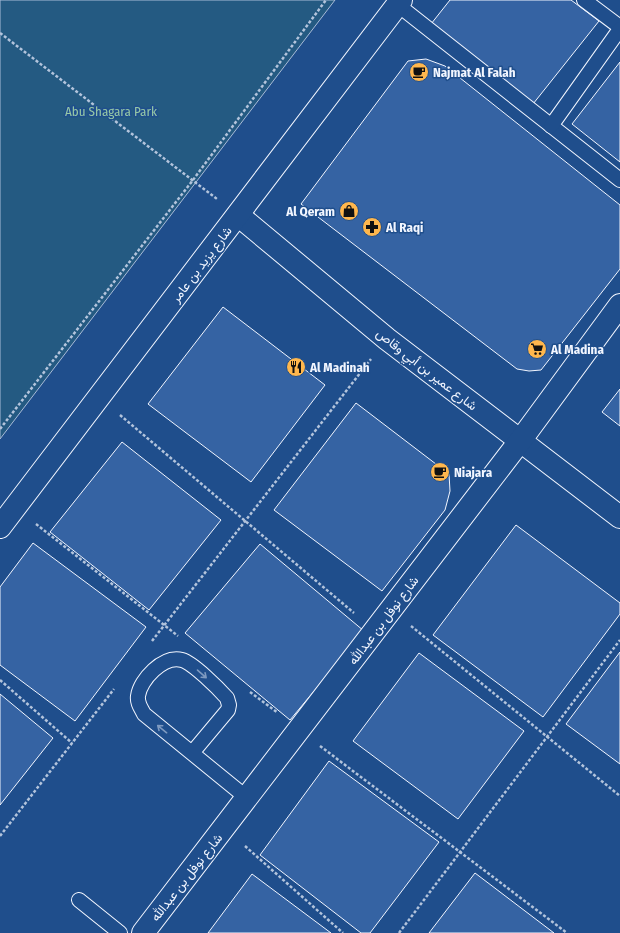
<svg xmlns="http://www.w3.org/2000/svg" width="620" height="933" font-family="'Fira Sans Condensed',Vazirmatn,sans-serif">
  <rect width="100%" height="100%" fill="#1f4e8c"/>
  <!-- green -->
  <polygon fill="#245a82" stroke="#a8bbd7" points="0,0 335,0 0,439"/>
  <!-- building -->
  <g fill="#3563a3" stroke="#f2f6ff">
    <polygon points="450,0 571,0 599,21 533,104 431,24"/>
    <polygon points="426,59 445,66 620,205 620,269 541,370 529,371 517,369 301,204 408,61"/>
    <polygon points="620,62 620,162 572,124"/>
    <polygon points="223,307 325,385 251,482 148,404"/>
    <polygon points="620,389 620,426 602,412"/>
    <polygon points="356,403 449,474 450,491 445,510 382,591 274,510"/>
    <polygon points="122,442 221,520 149,610 50,532"/>
    <polygon points="516,525 620,603 620,614 543,717 433,635"/>
    <polygon points="33,543 146,627 75,721 0,665 0,587"/>
    <polygon points="260,544 364,631 290,720 185,633"/>
    <polygon points="620,652 620,764 566,724"/>
    <polygon points="419,653 524,731 458,819 353,741"/>
    <polygon points="0,694 53,738 0,805"/>
    <polygon points="329,761 439,842 370,933 361,933 260,855"/>
    <polygon points="475,873 554,933 429,933"/>
    <polygon points="252,874 331,933 208,933"/>
  </g>
  <g fill="none" stroke-linecap="round" stroke-linejoin="round">
    <defs>
      <g id="lane">
        <polyline points="584,0 620,27"/>
        <polyline points="398,5 620,180"/>
        <polyline points="551,126 620,29"/>
        <path d="M192,753L228,710L229,705L227,698C218,688 193,663 182,660C163,655 140,680 138,696C137,703 141,708 144,714L247,798"/>
        <polyline points="79,900 120,933"/>
      </g>
      <g id="street">
        <polyline points="238,215 387,339 620,517"/>
        <polyline points="0,527 401,0"/>
        <polyline points="143,933 520,441 620,305"/>
      </g>
    </defs>
    <!-- lane casing -->
    <use href="#lane" stroke="#f2f6ff" stroke-width="16"/>
    <!-- street casing -->
    <use href="#street" stroke="#f2f6ff" stroke-width="24"/>
    <!-- path -->
    <g stroke="#b3c4dc" stroke-width="2.5" stroke-dasharray="3 2" stroke-linecap="butt">
      <polyline points="0,33 217,199"/>
      <polyline points="120,415 354,613"/>
      <polyline points="0,429 193,180 326,0"/>
      <polyline points="36,524 178,636"/>
      <polyline points="411,626 620,796"/>
      <polyline points="152,641 371,359"/>
      <polyline points="0,680 72,743"/>
      <polyline points="250,692 278,713"/>
      <polyline points="320,746 567,933"/>
      <polyline points="0,836 114,689"/>
      <polyline points="245,846 343,933"/>
      <polyline points="399,933 620,640"/>
    </g>
    <!-- lane -->
    <use href="#lane" stroke="#1f4e8c" stroke-width="14"/>
    <!-- street -->
    <use href="#street" stroke="#1f4e8c" stroke-width="22"/>
  </g>
  <!-- one-way arrows -->
  <defs><path id="oneway-shaft" d="M-6 0H5M1.5-3L5.5 0L1.5 3" fill="none" stroke-width="1.6" stroke-linecap="round" stroke-linejoin="round"/></defs>
  <g stroke="#7e9ac0">
    <use href="#oneway-shaft" transform="translate(202 674) rotate(41)"/>
    <use href="#oneway-shaft" transform="translate(162 729) rotate(-141)"/>
  </g>
  <!-- icons -->
  <defs>
    <symbol id="cafe-disc" viewBox="-11 -11 22 22"><circle r="9.5" fill="#ffb74d" stroke="#1f4e8c"/><path d="M-5.5-4.5H6V0H3Q3 3.5 0 3.5H-2.5Q-5.5 3.5-5.5 0ZM3-3.2v2h1.7v-2ZM-6 4.5H4V6H-6Z" fill="#111"/></symbol>
    <symbol id="shop-disc" viewBox="-11 -11 22 22"><circle r="9.5" fill="#ffb74d" stroke="#1f4e8c"/><path d="M-5-2.5h2.3a2.7 3.5 0 0 1 5.4 0H5L5.5 6h-11ZM-1.5-2.5h3a1.5 2.3 0 0 0-3 0Z" fill="#111"/></symbol>
    <symbol id="pharmacy-disc" viewBox="-11 -11 22 22"><circle r="9.5" fill="#ffb74d" stroke="#1f4e8c"/><path d="M-2-6h4v4h4v4h-4v4h-4v-4h-4v-4h4Z" fill="#111"/></symbol>
    <symbol id="supermarket-disc" viewBox="-11 -11 22 22"><circle r="9.5" fill="#ffb74d" stroke="#1f4e8c"/><path d="M-6-5.5h2.5l.6 2H6L4.5 2H-2.5L-4.4-4H-6ZM-1.5 3.2a1.3 1.3 0 1 0 .1 0ZM3 3.2a1.3 1.3 0 1 0 .1 0Z" fill="#111"/></symbol>
    <symbol id="restaurant-disc" viewBox="-11 -11 22 22"><circle r="9.5" fill="#ffb74d" stroke="#1f4e8c"/><path d="M-5-6h1v4h1v-4h1v4h1v-4h1v5L-1.5 .5V6h-2V.5L-5-1ZM5-6V6H3V1.5H1.5Q1.5-4 5-6Z" fill="#111"/></symbol>
  </defs>
  <g fill-rule="evenodd">
    <use href="#cafe-disc" x="408" y="61" width="22" height="22"/>
    <use href="#shop-disc" x="338" y="200" width="22" height="22"/>
    <use href="#pharmacy-disc" x="361" y="216" width="22" height="22"/>
    <use href="#supermarket-disc" x="526" y="338" width="22" height="22"/>
    <use href="#restaurant-disc" x="285" y="356" width="22" height="22"/>
    <use href="#cafe-disc" x="429" y="461" width="22" height="22"/>
  </g>
  <g text-anchor="middle" stroke-width="3" stroke-linejoin="round" paint-order="stroke">
    <!-- poi labels -->
    <g font-size="13" font-weight="bold" fill="#f2f6ff" stroke="#1f4e8c" text-anchor="start">
      <text x="433" y="77">Najmat Al Falah</text>
      <text x="335" y="216" text-anchor="end">Al Qeram</text>
      <text x="386" y="232">Al Raqi</text>
      <text x="551" y="354">Al Madina</text>
      <text x="310" y="372">Al Madinah</text>
      <text x="454" y="477">Niajara</text>
    </g>
    <!-- park labels -->
    <g font-size="13" fill="#97c8a6" stroke="#1f4e8c">
      <text x="111" y="116">Abu Shagara Park</text>
    </g>
    <!-- street labels -->
    <g font-size="13" fill="#f2f6ff" stroke="#1f4e8c">
      <text transform="translate(201 264) rotate(-53)" y="5">شارع يزيد بن عامر</text>
      <text transform="translate(427 369) rotate(38)" y="5">شارع عمير بن أبي وقاص</text>
      <text transform="translate(383 620) rotate(-53)" y="5">شارع نوفل بن عبدالله</text>
      <text transform="translate(186 877) rotate(-52)" y="5">شارع نوفل بن عبدالله</text>
    </g>
  </g>
</svg>
